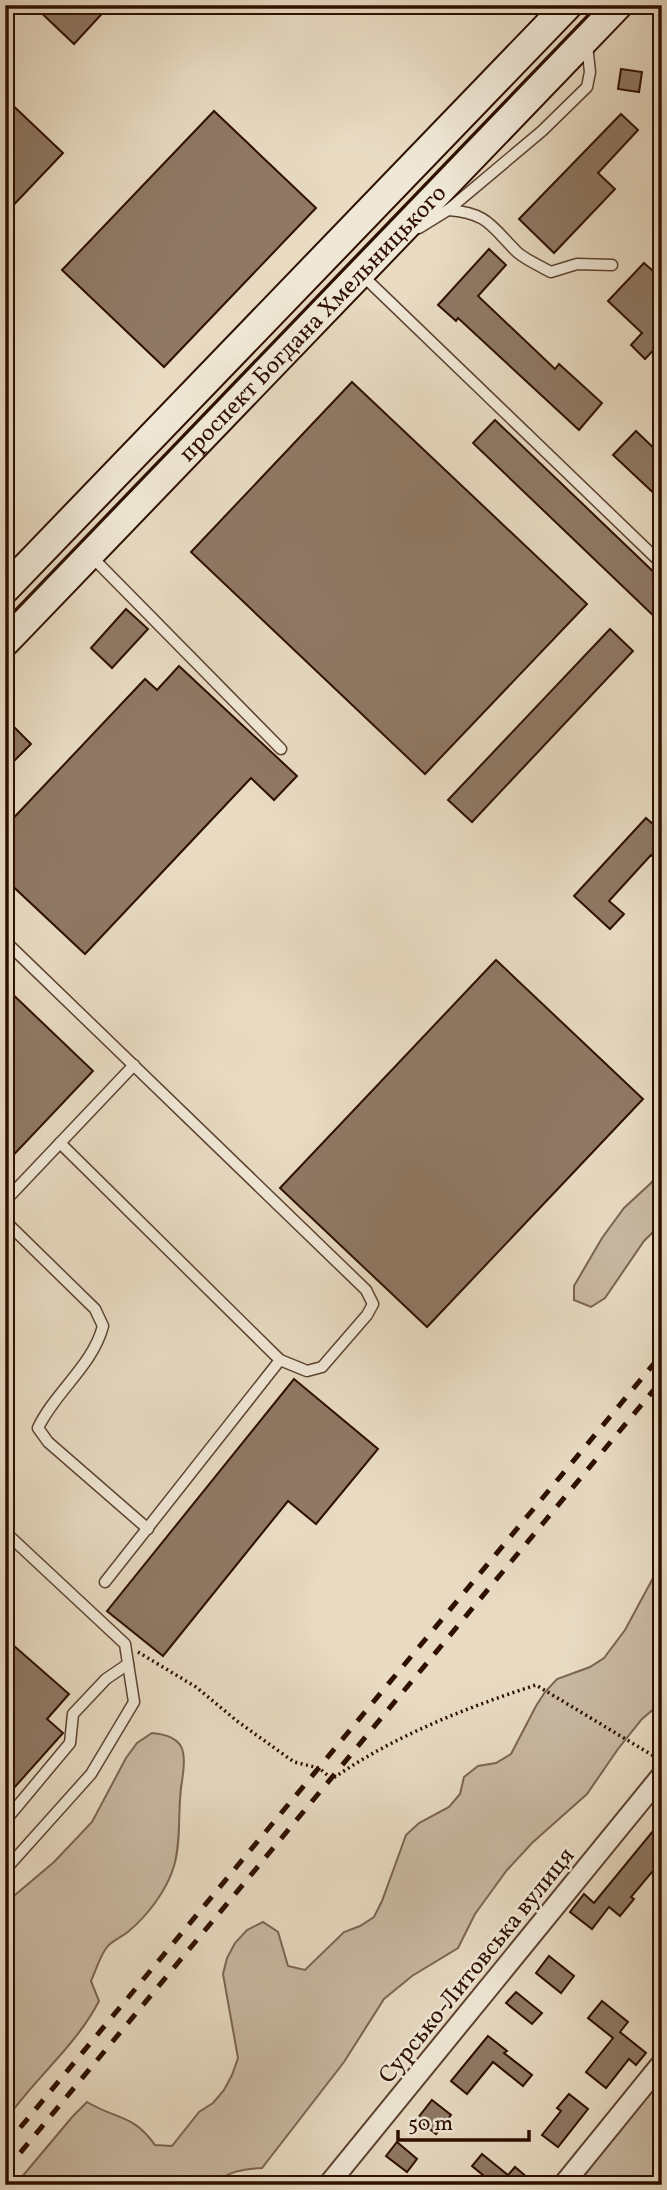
<svg xmlns="http://www.w3.org/2000/svg" width="667" height="2190" font-family="Vollkorn,serif">
  <rect width="100%" height="100%" fill="#e8dbc2"/>
  <filter id="stains"><feTurbulence type="fractalNoise" baseFrequency=".00286" numOctaves="4"/><feColorMatrix values="0 0 0 0 .2 0 0 0 0 .09 0 0 0 0 .02 0 0 0 .5 -.17"/></filter>
  <radialGradient id="worn" r=".72"><stop offset=".6" stop-color="#630" stop-opacity="0"/><stop offset="1" stop-color="#630" stop-opacity=".3"/></radialGradient>
  <!-- green -->
  <g fill="#c8b8a1" stroke="#7b6450" stroke-width="2">
    <polygon points="662,1168 662,1223 644,1241 605,1298 591,1307 574,1300 574,1286 602,1238 624,1208 651,1183"/>
    <path d="M662,1575V1702L642,1719L618,1749L587,1794L532,1843L507,1870L475,1914L458,1948L412,1976L384,1999L344,2062L262,2168C243,2169 228,2171 213,2185H15L73,2116L87,2102C117,2120 133,2114 155,2145L172,2146L199,2112L213,2103L224,2090L232,2075L238,2058L223,1974L227,1958L235,1943L247,1930L263,1922L278,1932L288,1966L305,1970L344,1932L360,1926L374,1917L382,1901L406,1835L419,1823L449,1807L460,1794L464,1777L478,1766L496,1763L511,1754L536,1706L545,1692L557,1679L590,1667L604,1658L625,1630L653,1578Z"/>
    <path d="M152,1733C185,1736 187,1751 182,1781C177,1809 182,1838 174,1866C167,1890 148,1915 129,1931C122,1937 112,1941 107,1947C100,1956 96,1970 91,1981L99,2001C76,2046 34,2079 5,2121V1895H15L54,1862L92,1822L126,1758L137,1743Z"/>
    <polygon points="662,2076 662,2185 573,2185"/>
  </g>
  <!-- building -->
  <g fill="#8f7965" stroke="#2e0f00" stroke-width="2">
    <polygon points="33,5 110,5 74,44"/>
    <polygon points="621,69 642,72 639,92 618,89"/>
    <polygon points="5,98 63,153 5,214"/>
    <polygon points="214,111 316,208 164,367 62,270"/>
    <polygon points="621,114 638,130 598,173 615,189 554,253 519,219"/>
    <polygon points="489,249 506,265 478,296 555,369 559,364 602,403 579,430 458,318 456,321 438,305"/>
    <polygon points="644,263 662,279 662,341 645,359 631,345 642,333 608,301"/>
    <polygon points="352,382 587,604 425,774 191,552"/>
    <polygon points="495,420 662,580 662,624 473,443"/>
    <polygon points="636,431 662,456 662,501 613,455"/>
    <polygon points="126,609 148,629 112,668 91,648"/>
    <polygon points="610,629 633,651 472,822 448,800"/>
    <polygon points="179,666 297,776 274,800 251,778 85,954 5,879 5,827 145,679 157,690"/>
    <polygon points="5,718 31,744 5,770"/>
    <polygon points="646,818 662,832 662,865 651,855 609,901 624,914 610,929 574,896"/>
    <polygon points="496,960 643,1099 427,1327 280,1188"/>
    <polygon points="5,987 93,1071 5,1164"/>
    <polygon points="294,1379 378,1449 316,1524 288,1501 163,1656 107,1611"/>
    <polygon points="5,1638 69,1694 47,1719 63,1733 5,1798"/>
    <polygon points="662,1820 662,1860 631,1897 634,1899 620,1916 609,1907 592,1929 570,1912 584,1894 594,1903"/>
    <polygon points="549,1956 574,1976 561,1993 536,1973"/>
    <polygon points="516,1992 542,2013 532,2024 506,2003"/>
    <polygon points="602,2001 628,2022 620,2032 646,2053 636,2065 629,2059 606,2088 586,2072 613,2038 588,2018"/>
    <polygon points="488,2036 507,2051 504,2053 532,2075 523,2086 493,2062 467,2094 451,2081"/>
    <polygon points="569,2094 588,2109 558,2147 542,2135 561,2111 557,2108"/>
    <polygon points="432,2100 451,2115 436,2134 417,2119"/>
    <polygon points="397,2142 417,2159 407,2172 386,2156"/>
    <polygon points="482,2154 508,2175 515,2167 536,2185 495,2185 472,2166"/>
  </g>
  <g fill="none" stroke-linecap="round" stroke-linejoin="round">
    <defs>
      <g id="lane">
        <path d="M448,210C488,213 491,226 517,252C526,260 540,266 551,272L577,264L612,265"/>
        <polyline points="419,228 448,210 542,131 587,87 590,72 587,45"/>
        <polyline points="362,275 662,564"/>
        <polyline points="92,557 281,749"/>
        <polyline points="5,941 366,1290 373,1304 367,1315 322,1367 307,1371 280,1360 105,1582"/>
        <polyline points="60,1143 280,1360"/>
        <polyline points="5,1201 134,1065"/>
        <path d="M5,1221L95,1309L103,1326C93,1365 55,1392 38,1428L48,1442L148,1529"/>
        <polyline points="5,1532 125,1644 134,1702 91,1774 5,1870"/>
        <polyline points="5,1821 70,1743 73,1714 106,1679 128,1664"/>
      </g>
      <g id="street">
        <polyline points="328,2185 662,1775"/>
        <polyline points="563,2185 662,2063"/>
      </g>
      <g id="secondary">
        <polyline points="5,589 568,5"/>
        <path id="s1" d="M5,642L618,5"/>
      </g>
    </defs>
    <!-- lane casing -->
    <use href="#lane" stroke="#5c4230" stroke-width="13"/>
    <!-- street casing -->
    <use href="#street" stroke="#5c4230" stroke-width="23"/>
    <!-- secondary casing -->
    <use href="#secondary" stroke="#2e0f00" stroke-width="32"/>
    <!-- path -->
    <path stroke="#2e0f00" stroke-width="3.5" stroke-dasharray="2 3.5" stroke-linecap="butt" d="M138,1652L196,1687L237,1721L294,1762L319,1768L332,1779C394,1736 465,1708 536,1685L657,1758"/>
    <!-- lane -->
    <use href="#lane" stroke="#f0e8d7" stroke-width="10"/>
    <!-- street -->
    <use href="#street" stroke="#f0e8d7" stroke-width="19"/>
    <!-- secondary -->
    <use href="#secondary" stroke="#f0e8d7" stroke-width="28"/>
    <!-- tram -->
    <polyline stroke="#2e0f00" stroke-width="2" points="5,622 599,5"/>
    <!-- rail -->
    <g stroke="#2e0f00" stroke-width="5" stroke-dasharray="12 12" stroke-linecap="butt">
      <polyline points="5,2146 662,1354"/>
      <polyline points="5,2171 662,1380"/>
    </g>
  </g>
  <g text-anchor="middle" stroke-width="5" stroke-linejoin="round" paint-order="stroke">
    <!-- street labels -->
    <g font-size="24" fill="#2e0f00" stroke="#f0e8d7">
      <text dy="8" stroke="none"><textPath href="#s1" startOffset="443">проспект Богдана Хмельницького</textPath></text>
      <text transform="translate(476 1965) rotate(-51)" y="8">Сурсько-Литовська вулиця</text>
    </g>
  </g>
  <!-- margin -->
  <rect width="667" height="2190" fill="none" stroke="#e8dbc2" stroke-width="28"/>
  <rect x="7" y="7" width="653" height="2176" fill="none" stroke="#2e0f00" stroke-width="3.5"/>
  <rect x="14" y="14" width="639" height="2162" fill="none" stroke="#2e0f00" stroke-width="2"/>
  <!-- scale -->
  <path d="M398 2130v10h131v-10" fill="none" stroke="#2e0f00" stroke-width="3.5"/>
  <text x="408" y="2130" font-size="21" fill="#2e0f00" stroke="#f0e8d7" stroke-width="5" paint-order="stroke">50 m</text>
  <rect width="100%" height="100%" filter="url(#stains)"/>
  <rect width="100%" height="100%" fill="url(#worn)"/>
</svg>
